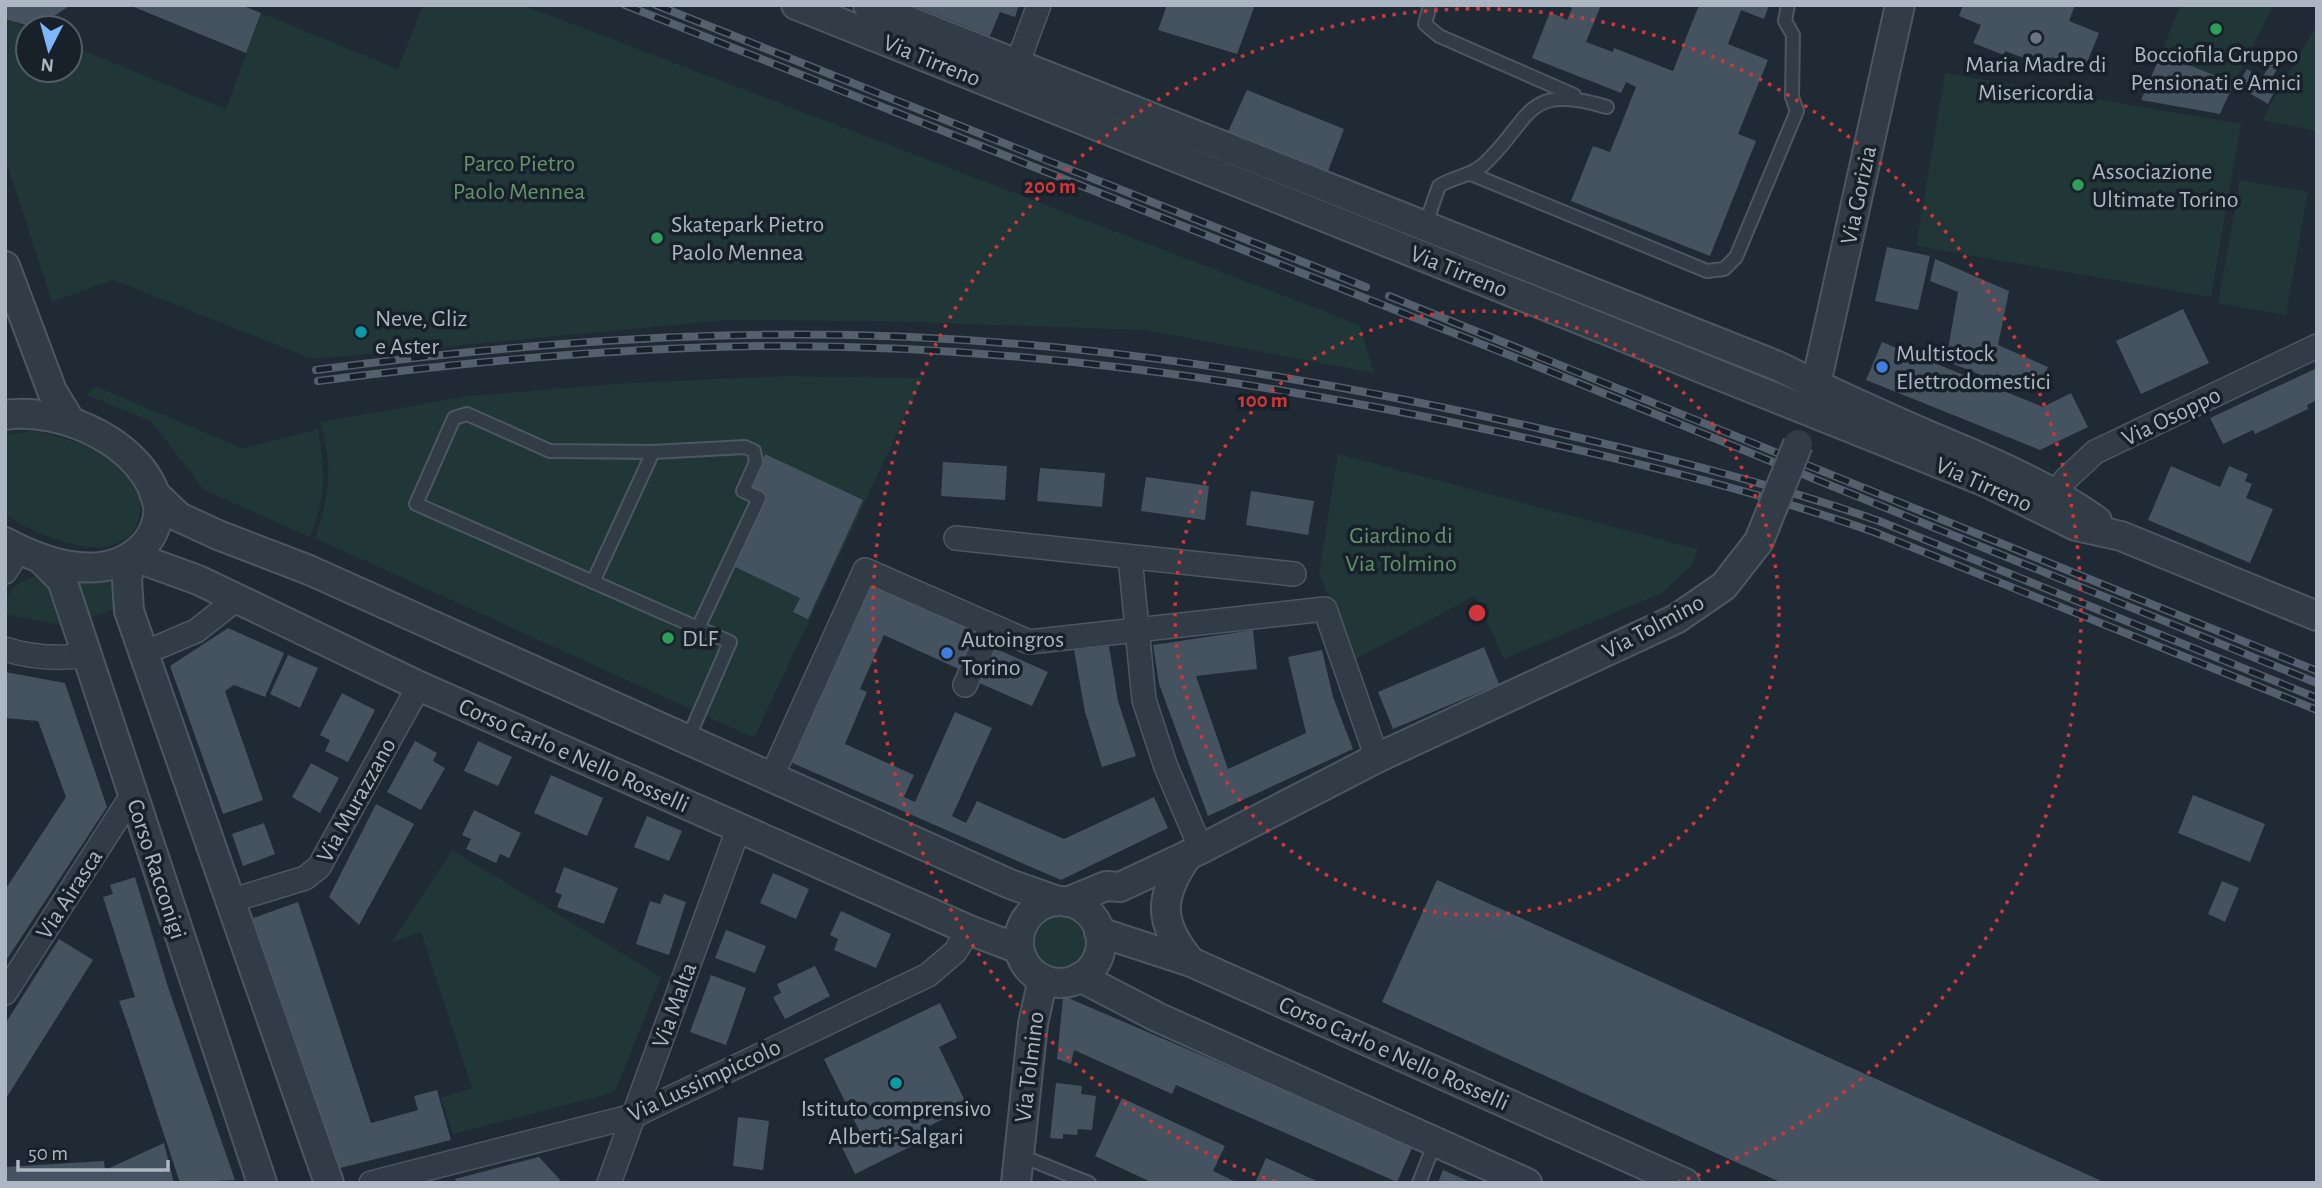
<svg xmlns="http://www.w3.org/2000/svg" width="2322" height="1188" font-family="'Alegreya Sans',sans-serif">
  <rect width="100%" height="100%" fill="#1f2a35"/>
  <!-- green -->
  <g fill="#213636">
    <polygon points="423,5 523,5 1360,325 1374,373 1145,330 878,321 728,320 312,359 113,280 52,302 5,158 5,19 28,28 28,70 70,70 70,45 226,109 261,13 398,69"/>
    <polygon points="2180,5 2274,5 2234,83 2161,54"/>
    <polygon points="2316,26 2317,131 2262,120"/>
    <polygon points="1945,73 2241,124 2211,297 1916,246"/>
    <polygon points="2240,180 2308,192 2286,315 2218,303"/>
    <path d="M790,376L923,378L754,738L315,538C330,493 333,467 320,422L469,396L628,383Z"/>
    <path d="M95,386L242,448L318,429C325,475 327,492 310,537L204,490L151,421L87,395Z"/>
    <path d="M31,431C67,436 126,456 139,495C142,503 140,513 138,521C127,555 83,549 58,540C38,533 21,526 5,513V435Z"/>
    <polygon points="1338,454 1697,549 1692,565 1662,593 1504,659 1475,596 1356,659 1319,574"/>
    <path d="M32,577H40L50,587L65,626L5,614C5,593 12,585 32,577Z"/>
    <polygon points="74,581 112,583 117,608 86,619"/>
    <polygon points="452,850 661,977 615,1092 453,1134 441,1098 472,1088 421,932 391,943"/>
    <circle cx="1061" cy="942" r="26"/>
  </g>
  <!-- building -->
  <g fill="#45525f">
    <polygon points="5,5 71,5 36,28 5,19"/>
    <polygon points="129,5 241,5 261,13 246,53"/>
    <polygon points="912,5 1019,5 1015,17 1000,12 990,36"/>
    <polygon points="1167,5 1255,5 1237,54 1158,30"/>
    <polygon points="1566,5 1601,5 1586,42 1613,52 1614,48 1673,71 1699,5 1769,5 1764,19 1741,10 1728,44 1768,60 1738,134 1756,141 1710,256 1571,201 1593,146 1610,152 1636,87 1626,82 1621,93 1532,58 1550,12 1567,20 1572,8"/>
    <polygon points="1963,5 2075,5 2069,21 2099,33 2086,65 2074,61 2072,65 2052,57 2050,62 2029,54 2027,59 2005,51 2004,55 1973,43 1981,25 1959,16"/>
    <polygon points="2161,54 2234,83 2220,114 2141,100"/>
    <polygon points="2274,58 2281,62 2269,83 2277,87 2268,104 2237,86 2247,69 2262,78"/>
    <polygon points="1247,90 1344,129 1327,174 1227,134"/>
    <polygon points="1887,247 1930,256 1918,310 1875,301"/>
    <polygon points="1935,259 2009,291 1998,345 2048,367 2042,382 2032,378 2028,388 2011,381 2008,386 1946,361 1958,292 1930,281"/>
    <polygon points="2183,309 2209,363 2141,394 2116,341"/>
    <polygon points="1882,342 2043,407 2071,393 2088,427 2040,450 1866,380"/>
    <polygon points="2317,368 2317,400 2307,405 2308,409 2255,434 2253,430 2223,444 2210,418"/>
    <polygon points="765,454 863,500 808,619 793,612 800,598 731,565 764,496 749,489"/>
    <polygon points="943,462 1007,466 1005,500 941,496"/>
    <polygon points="2171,466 2220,487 2229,466 2248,474 2245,481 2252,484 2246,498 2273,509 2250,563 2148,520"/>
    <polygon points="1040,468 1105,473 1102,507 1037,501"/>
    <polygon points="1146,477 1209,486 1205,520 1141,511"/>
    <polygon points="1251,491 1314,501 1308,535 1246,525"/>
    <polygon points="869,583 980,633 963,671 884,635 860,689 867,692 845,744 914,775 904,797 915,802 955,712 992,728 952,816 966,823 977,801 1064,839 1154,797 1168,828 1061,880 790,762"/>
    <polygon points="228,628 284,653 265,697 234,685 225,691 263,800 223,814 170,666"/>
    <polygon points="1253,630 1257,669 1196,676 1228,769 1306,733 1288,657 1322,650 1333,697 1353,749 1208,816 1159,684 1153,645"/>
    <polygon points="1109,646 1118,701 1136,756 1102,767 1085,712 1074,650"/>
    <polygon points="992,647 1048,672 1032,706 977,682"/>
    <polygon points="1484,647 1499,684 1393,729 1378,692"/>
    <polygon points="288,655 318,668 300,708 270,694"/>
    <polygon points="5,672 65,683 107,807 5,962 5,890 66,797 38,721 5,718"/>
    <polygon points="342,693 375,710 348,762 325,751 330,740 320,735"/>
    <polygon points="415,741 437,753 433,761 445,768 421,810 387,792"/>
    <polygon points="478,741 512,757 498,786 464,771"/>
    <polygon points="311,763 339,778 320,813 292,797"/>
    <polygon points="551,775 603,798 587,836 534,813"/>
    <polygon points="2193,795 2265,824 2250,862 2178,833"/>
    <polygon points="376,804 414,824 359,925 329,897"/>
    <polygon points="474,810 521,833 509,858 500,854 496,863 466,849 471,839 462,835"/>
    <polygon points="647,816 682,831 669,861 634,847"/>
    <polygon points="264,823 275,854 243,866 232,834"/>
    <polygon points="564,867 618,888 604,924 557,907 562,895 555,892"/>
    <polygon points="773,873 809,889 796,919 760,903"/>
    <polygon points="135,877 168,987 235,1180 180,1183 128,1026 119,1001 135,997 103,897 113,894 110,885"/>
    <polygon points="1437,880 2106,1183 1782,1183 1382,1002"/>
    <polygon points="2222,881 2239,888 2225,922 2208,914"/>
    <polygon points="664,894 686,902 669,955 636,944 650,901 660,904"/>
    <polygon points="298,902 371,1123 418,1110 414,1096 437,1090 451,1140 340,1168 253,918"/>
    <polygon points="841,911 891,934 876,968 834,950 838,939 830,935"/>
    <polygon points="726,930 766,946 755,973 715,958"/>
    <polygon points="59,939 93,960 5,1100 5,1024"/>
    <polygon points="815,966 830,996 785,1019 773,997 781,993 777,984"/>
    <polygon points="711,975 746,988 726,1045 690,1032"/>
    <polygon points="1066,997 1413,1146 1397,1182 1176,1085 1172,1094 1074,1050 1071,1064 1057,1059 1063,998"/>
    <polygon points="940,1003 957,1038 939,1047 968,1107 919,1131 924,1140 855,1174 838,1139 859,1130 824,1059"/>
    <polygon points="1056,1083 1082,1086 1081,1094 1096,1096 1092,1130 1078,1129 1077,1135 1063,1134 1063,1139 1050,1138"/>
    <polygon points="1122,1098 1225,1146 1213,1171 1238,1183 1153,1183 1095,1156"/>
    <polygon points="738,1117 769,1121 763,1170 733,1166"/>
    <polygon points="164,1143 174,1183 5,1183 5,1167 104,1161 105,1170"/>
    <polygon points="539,1157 563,1183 457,1183 455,1179"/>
    <polygon points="1266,1158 1321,1183 1255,1183"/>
    <polygon points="1443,1170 1473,1183 1438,1183"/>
  </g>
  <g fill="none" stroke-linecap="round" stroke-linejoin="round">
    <defs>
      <g id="service">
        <polyline points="1430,5 1425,24 1439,36 1574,95"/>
        <polyline points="1471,174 1707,271 1724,269 1736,257 1797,111 1792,97 1793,35 1785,21 1788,5"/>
        <path d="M1425,226L1439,186C1453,177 1471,176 1483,165C1532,121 1523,81 1607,107"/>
        <polyline points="653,452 550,451 467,414 454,418 416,504 730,642 687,741"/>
        <polyline points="593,582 653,452 745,447 754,451 756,462 743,491 759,498 698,628"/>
        <polyline points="1019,1155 1089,1183"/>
        <polyline points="1419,1183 1435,1142"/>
      </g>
      <g id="minor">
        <polyline points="1012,78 1039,5"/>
        <polyline points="2049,508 2065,480 2095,452 2317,346"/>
        <polyline points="956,538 1294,574"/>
        <polyline points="1130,557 1144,700 1166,767 1201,849"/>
        <polyline points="5,572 19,550"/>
        <path d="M5,649C32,658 60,659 88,655"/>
        <polyline points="144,653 196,631 238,598"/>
        <polyline points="965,685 992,626"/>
        <polyline points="771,778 865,570 1029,642 1325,609 1377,758"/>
        <polyline points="230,901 305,878 319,867 419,686"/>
        <polyline points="5,993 133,794"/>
        <polyline points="371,1183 633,1116 928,975 955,952 969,930"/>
        <polyline points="609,1183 739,827"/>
      </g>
      <g id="tertiary">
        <polyline points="796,5 1988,483 2076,526 2121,536 2317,616"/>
        <path d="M868,5L1778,366C1826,390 1875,412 1925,434C1985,459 2044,483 2097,521"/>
        <polyline points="5,266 52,391 69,419"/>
        <polyline points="1812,402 1900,5"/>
        <path d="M5,415C61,406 148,445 158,506C160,519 153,536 144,545C107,585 46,564 5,542"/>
        <polyline points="154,493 179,517 218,535 309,570 1010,884 1058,901"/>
        <polyline points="132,556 198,580 419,686 969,930 1019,949"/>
        <polyline points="132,556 127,579 129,611 329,1183"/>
        <polyline points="43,561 62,580 78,628 262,1183"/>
        <path d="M1188,855C1158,897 1158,923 1191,962"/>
        <circle cx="1060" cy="942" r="41"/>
        <polyline points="1067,902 1106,886 1120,887 1201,849 1377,758 1676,619 1724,586 1759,541"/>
        <polyline points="1099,932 1191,962 1685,1183"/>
        <polyline points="1080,977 1157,1017 1527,1183"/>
        <polyline points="1016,1183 1033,1024 1043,979"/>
      </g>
    </defs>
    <!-- service casing -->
    <use href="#service" stroke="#4d5761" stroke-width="16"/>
    <!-- minor casing -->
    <use href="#minor" stroke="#4d5761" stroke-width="26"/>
    <!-- tertiary casing -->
    <use href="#tertiary" stroke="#4d5761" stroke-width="32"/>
    <!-- service -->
    <use href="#service" stroke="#323c46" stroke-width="12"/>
    <!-- minor -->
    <use href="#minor" stroke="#323c46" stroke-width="23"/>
    <!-- tertiary -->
    <use href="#tertiary" stroke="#323c46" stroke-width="28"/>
    <defs>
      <g id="rail">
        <polyline points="625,5 1529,363 2317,683"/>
        <polyline points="656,5 1366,287"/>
        <polyline points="1389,296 2317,671"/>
        <path d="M316,370C461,351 606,337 752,335C1015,330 1278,369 1533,427C1650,454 1765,481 1879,521L2317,698"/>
        <path d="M318,381C465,362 612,348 760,346C1009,344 1256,380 1499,432C1626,460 1751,489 1874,532L2317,710"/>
      </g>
    </defs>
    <!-- rail casing -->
    <use href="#rail" stroke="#54606d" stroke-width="8"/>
    <!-- rail -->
    <use href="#rail" stroke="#18212a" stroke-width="5" stroke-dasharray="16" stroke-linecap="butt"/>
    <defs>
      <polyline id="tertiary-bridge" points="1759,541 1798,444"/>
    </defs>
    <!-- tertiary-bridge casing -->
    <use href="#tertiary-bridge" stroke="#4d5761" stroke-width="32" stroke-linecap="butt"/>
    <!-- tertiary-bridge -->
    <use href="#tertiary-bridge" stroke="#323c46" stroke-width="28"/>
  </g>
  <!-- distance rings -->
  <g fill="none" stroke="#d23638" stroke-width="3.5" stroke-dasharray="3.5 7">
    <circle cx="1477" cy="613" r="302"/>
    <path d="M1275 1182A604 604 0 1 1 1679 1182"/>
  </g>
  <!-- markers -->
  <g fill="#2e9e5b" stroke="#18212a" stroke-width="2.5">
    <circle cx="2216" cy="29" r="7"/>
    <circle cx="2078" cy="185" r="7"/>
    <circle cx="657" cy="238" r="7"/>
    <circle cx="668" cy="638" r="7"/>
  </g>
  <circle fill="#6b7280" stroke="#18212a" stroke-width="2.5" cx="2036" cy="38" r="7"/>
  <g fill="#0f9aa8" stroke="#18212a" stroke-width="2.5">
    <circle cx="361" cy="332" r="7"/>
    <circle cx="896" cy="1083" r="7"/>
  </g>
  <g fill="#3f7fe0" stroke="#18212a" stroke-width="2.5">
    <circle cx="1882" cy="367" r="7"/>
    <circle cx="947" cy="653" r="7"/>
  </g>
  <g text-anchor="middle" stroke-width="7" stroke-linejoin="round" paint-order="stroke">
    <!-- poi labels -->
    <g font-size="24" fill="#acb7c3" stroke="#18212a" text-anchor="start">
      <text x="2216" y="62" text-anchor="middle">Bocciofila Gruppo<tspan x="2216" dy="28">Pensionati e Amici</tspan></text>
      <text x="2036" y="72" text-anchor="middle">Maria Madre di<tspan x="2036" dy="28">Misericordia</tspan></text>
      <text x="2092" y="179">Associazione<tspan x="2092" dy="28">Ultimate Torino</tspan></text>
      <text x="671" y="232">Skatepark Pietro<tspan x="671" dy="28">Paolo Mennea</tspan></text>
      <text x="375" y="326">Neve, Gliz<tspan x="375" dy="28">e Aster</tspan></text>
      <text x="1896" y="361">Multistock<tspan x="1896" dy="28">Elettrodomestici</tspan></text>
      <text x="682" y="646">DLF</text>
      <text x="961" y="647">Autoingros<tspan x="961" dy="28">Torino</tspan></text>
      <text x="896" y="1116" text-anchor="middle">Istituto comprensivo<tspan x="896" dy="28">Alberti-Salgari</tspan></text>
    </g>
    <!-- street labels -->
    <g font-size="24" fill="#acb7c3" stroke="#18212a">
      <text transform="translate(932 60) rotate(22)" y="8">Via Tirreno</text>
      <text transform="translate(1858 195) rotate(-78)" y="8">Via Gorizia</text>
      <text transform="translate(1459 271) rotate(22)" y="8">Via Tirreno</text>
      <text transform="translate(2171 416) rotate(-26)" y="8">Via Osoppo</text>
      <text transform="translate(1984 484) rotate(24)" y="8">Via Tirreno</text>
      <text transform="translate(1653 626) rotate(-28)" y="8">Via Tolmino</text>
      <text transform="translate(574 755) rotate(24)" y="8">Corso Carlo e Nello Rosselli</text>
      <text transform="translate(356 800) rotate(-61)" y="8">Via Murazzano</text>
      <text transform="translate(157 869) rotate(72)" y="8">Corso Racconigi</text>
      <text transform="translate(69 894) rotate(-57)" y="8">Via Airasca</text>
      <text transform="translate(674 1005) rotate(-70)" y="8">Via Malta</text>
      <text transform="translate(1394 1053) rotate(24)" y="8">Corso Carlo e Nello Rosselli</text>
      <text transform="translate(1029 1067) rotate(-83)" y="8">Via Tolmino</text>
      <text transform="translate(704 1080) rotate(-25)" y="8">Via Lussimpiccolo</text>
    </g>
    <!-- park labels -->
    <g font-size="24" fill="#64936b" stroke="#18212a">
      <text x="519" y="171">Parco Pietro<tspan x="519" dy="28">Paolo Mennea</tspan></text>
      <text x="1401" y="543">Giardino di<tspan x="1401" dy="28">Via Tolmino</tspan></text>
    </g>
  </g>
  <circle cx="1477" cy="613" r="10" fill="#d23638" stroke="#18212a" stroke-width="3.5"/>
  <g font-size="21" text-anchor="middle" font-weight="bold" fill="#d23638" stroke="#18212a" stroke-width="7" stroke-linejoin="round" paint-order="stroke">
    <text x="1050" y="193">200 m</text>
    <text x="1263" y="407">100 m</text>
  </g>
  <!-- border -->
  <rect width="2322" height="1188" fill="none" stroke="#acb7c3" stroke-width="14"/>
  <!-- north arrow -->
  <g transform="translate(49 49) rotate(186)"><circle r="33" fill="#18212a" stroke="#535d67" stroke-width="2"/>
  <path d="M0-5L12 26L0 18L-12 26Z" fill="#7db7f7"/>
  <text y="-10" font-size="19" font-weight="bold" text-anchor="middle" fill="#acb7c3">N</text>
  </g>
  <!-- scale -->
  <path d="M18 1160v10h150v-10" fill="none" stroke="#acb7c3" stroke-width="3.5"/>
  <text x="28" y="1160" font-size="21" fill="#acb7c3" stroke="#18212a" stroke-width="5" paint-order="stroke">50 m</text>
</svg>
